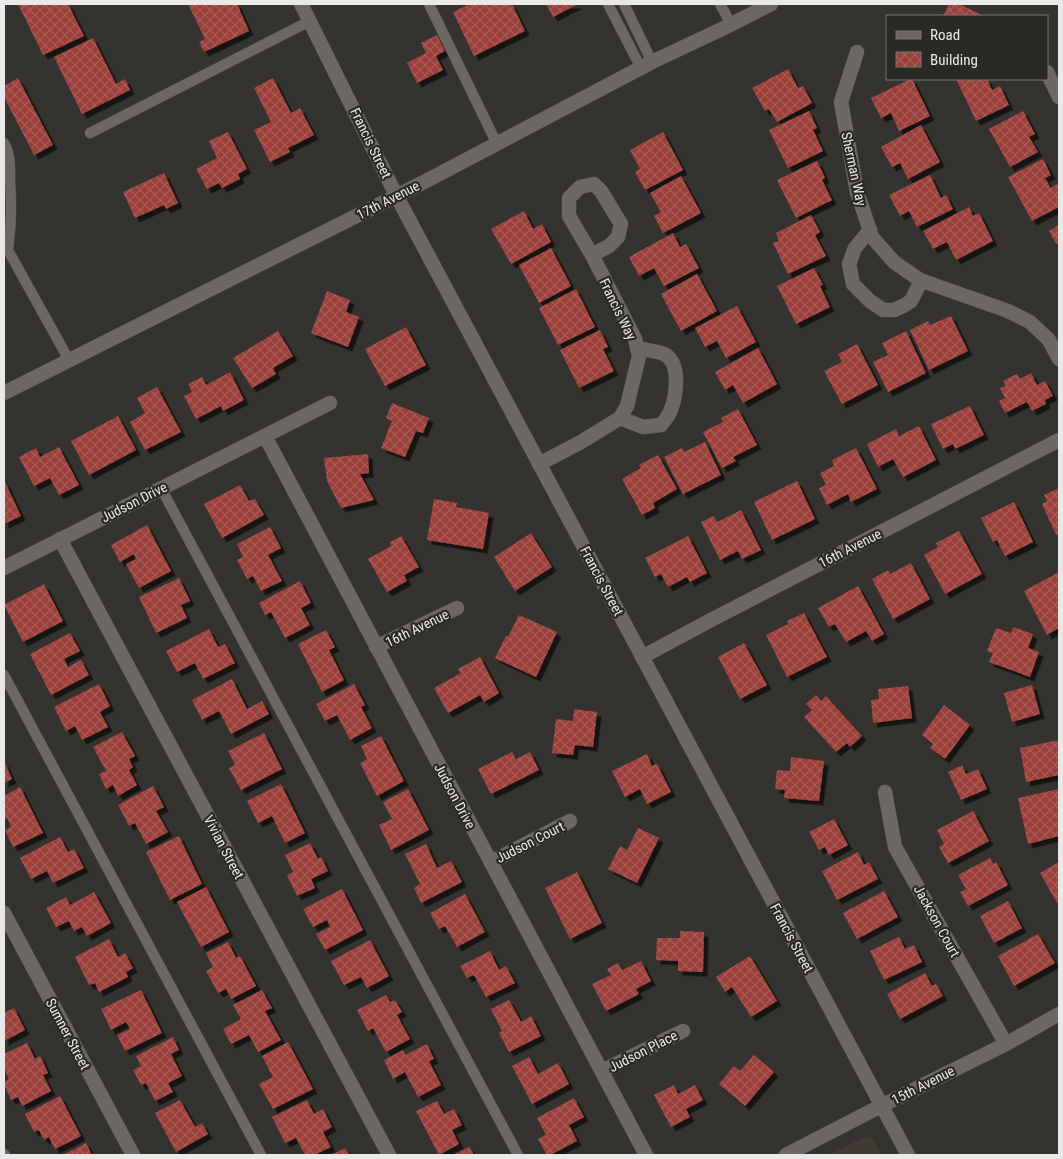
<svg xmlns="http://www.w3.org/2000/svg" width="1063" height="1159" font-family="'Roboto Condensed',sans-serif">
  <defs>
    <pattern id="building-cross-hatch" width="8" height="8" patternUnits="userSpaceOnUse" patternTransform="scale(1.25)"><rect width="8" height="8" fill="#9b3f3a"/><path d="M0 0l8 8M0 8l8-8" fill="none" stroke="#a95b56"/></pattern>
    <filter id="shadow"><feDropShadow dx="4.5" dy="4.5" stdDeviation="0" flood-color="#0009"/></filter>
  </defs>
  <rect width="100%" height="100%" fill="#353330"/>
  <!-- built -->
  <polygon fill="#413b32" points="870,1136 873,1140 882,1155 828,1155 863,1138"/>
  <!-- building -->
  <g fill="url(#building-cross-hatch)" filter="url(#shadow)">
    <polygon points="18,4 68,4 84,36 43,55"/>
    <polygon points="188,4 237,4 249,31 204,52 199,42 205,39"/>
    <polygon points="470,4 512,4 525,31 474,56 453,12"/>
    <polygon points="546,4 578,4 553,17"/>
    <polygon points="949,4 959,4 984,16 943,16"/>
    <polygon points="437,35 445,51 436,56 443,70 417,83 407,63 426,53 421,43"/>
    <polygon points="93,38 116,84 125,79 130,90 82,114 54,57"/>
    <polygon points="788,69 798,88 803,86 812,103 777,122 769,109 765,111 752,88"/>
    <polygon points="18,78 53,145 34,155 4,97 4,86"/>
    <polygon points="273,78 291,113 300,108 314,135 288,148 290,152 270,162 254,130 271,122 254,88"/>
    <polygon points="910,79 912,79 930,116 899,131 891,113 881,118 871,98"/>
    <polygon points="956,79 987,79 992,90 1000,86 1009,105 976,121"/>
    <polygon points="809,111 817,128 813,130 823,151 788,168 769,130"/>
    <polygon points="1023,111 1035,134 1029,137 1038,152 1010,167 989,129"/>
    <polygon points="921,125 940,162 908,179 900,163 892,167 881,147"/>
    <polygon points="228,132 247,169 238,174 240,179 222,188 219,183 207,189 196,169 217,158 209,141"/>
    <polygon points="663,132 683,170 645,190 635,172 640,169 630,150"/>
    <polygon points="1043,159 1051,175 1045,178 1051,188 1059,183 1059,207 1032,221 1008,177"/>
    <polygon points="817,161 825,178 822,180 832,200 796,218 777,180"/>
    <polygon points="164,173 178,203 166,209 164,205 135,218 123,192"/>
    <polygon points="930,175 941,198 946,195 953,209 917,227 909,211 900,216 889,195"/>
    <polygon points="681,176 701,213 663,233 654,216 661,212 650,193"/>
    <polygon points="969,207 973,216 979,213 993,241 956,260 947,242 933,249 923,231"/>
    <polygon points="524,211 533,229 542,224 551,242 511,264 491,229"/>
    <polygon points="811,215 820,232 815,235 826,256 788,274 773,243 779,241 776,233"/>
    <polygon points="1059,225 1059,243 1056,244 1049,231"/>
    <polygon points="673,233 680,247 686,244 699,268 664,286 654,268 639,276 629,257"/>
    <polygon points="551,248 571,286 539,303 519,265"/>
    <polygon points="814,268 823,285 820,286 830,307 796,324 777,286"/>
    <polygon points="697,274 717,311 681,331 661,294"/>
    <polygon points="576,289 595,327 558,345 539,308"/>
    <polygon points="327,291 350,300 346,312 359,317 348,347 311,333"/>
    <polygon points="737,306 756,342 726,358 717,341 705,347 695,328"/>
    <polygon points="951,316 968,351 929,370 910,330 928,321 930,325"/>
    <polygon points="406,327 426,365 385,386 365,349"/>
    <polygon points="600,330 608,347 603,349 614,371 579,388 560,350"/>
    <polygon points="278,331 293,356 273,368 276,374 252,388 233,358"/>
    <polygon points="906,331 926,373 888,392 873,362 888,355 882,343"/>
    <polygon points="857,344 878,385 842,404 824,371 842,362 838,354"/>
    <polygon points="758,348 777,384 743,403 733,385 725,390 715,372"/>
    <polygon points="230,372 244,400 223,411 221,406 196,419 184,396 192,392 188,384 202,377 206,385"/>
    <polygon points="1031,373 1037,385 1045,381 1053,396 1045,400 1046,404 1032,411 1027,402 1005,413 999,401 1005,398 1000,388 1006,386 1003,381 1017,374 1020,379"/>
    <polygon points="157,387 181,432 145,450 130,422 145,413 137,398"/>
    <polygon points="392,403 429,418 423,433 416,431 405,457 381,448 392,421 386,418"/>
    <polygon points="970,406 984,435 955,449 953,444 943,449 931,424"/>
    <polygon points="738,409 757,445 733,457 736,461 722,468 703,432 723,422 721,418"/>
    <polygon points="118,416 136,450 89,475 71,441"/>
    <polygon points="919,426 936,460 903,477 893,459 878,467 867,444 896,429 899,436"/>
    <polygon points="705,442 721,475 683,494 664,457 682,448 684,452"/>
    <polygon points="59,447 79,485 59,495 50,478 34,486 19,457 36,448 40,457"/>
    <polygon points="856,448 877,489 851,502 848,494 827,505 819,488 826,485 820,473 834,466 832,460"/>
    <polygon points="368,454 369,473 360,474 374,500 341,508 327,481 324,458"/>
    <polygon points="658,455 677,489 653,503 655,508 642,515 622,479 641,468 639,465"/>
    <polygon points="4,480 21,516 4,524"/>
    <polygon points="797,481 815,519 772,540 754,502"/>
    <polygon points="240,485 249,501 255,499 264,515 222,538 204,504"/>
    <polygon points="1059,488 1059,534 1056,535 1042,504 1047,501 1044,495"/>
    <polygon points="434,499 457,503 456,507 489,513 483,549 427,540"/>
    <polygon points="1014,502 1033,542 1005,556 997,540 993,542 981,518"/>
    <polygon points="741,510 761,550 742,559 738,551 720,560 701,522 714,516 717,522"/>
    <polygon points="147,525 171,571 139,588 126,564 136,559 134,554 120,562 111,545"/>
    <polygon points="270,527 281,548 268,555 282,581 261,591 253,576 247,579 237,560 243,557 237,544"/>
    <polygon points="959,531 982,574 945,594 924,555 938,547 936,543"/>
    <polygon points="531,533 552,567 515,591 494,557"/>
    <polygon points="401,536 419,567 404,575 407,581 387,592 368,559 391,546 390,542"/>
    <polygon points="688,536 707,573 690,582 687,577 668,587 661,574 655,577 645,558"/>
    <polygon points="911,563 930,599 893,619 872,579 888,570 890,574"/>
    <polygon points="1059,572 1059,628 1047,635 1024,591"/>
    <polygon points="179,578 190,601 181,605 187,618 156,633 139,597"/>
    <polygon points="300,581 311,603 301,608 310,625 285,638 271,612 265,615 259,603"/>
    <polygon points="44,584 63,621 23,642 4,605"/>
    <polygon points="858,586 884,634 872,641 866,631 846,642 835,624 829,627 818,608"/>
    <polygon points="804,613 827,657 787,677 766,635 788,624 787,621"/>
    <polygon points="519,615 557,632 536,677 495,658 506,636 508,637"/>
    <polygon points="1013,627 1033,634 1028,648 1039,652 1030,677 989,662 993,653 987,651 996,628 1011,633"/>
    <polygon points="209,629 218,647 225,644 235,663 203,679 195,663 177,672 166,651"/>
    <polygon points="326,630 335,647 329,650 344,680 322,692 298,644"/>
    <polygon points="70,633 80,651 64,659 68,667 81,660 89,675 51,695 30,654"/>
    <polygon points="744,643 767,685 740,699 718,657"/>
    <polygon points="480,657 499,693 484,702 480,695 448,713 434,688 461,673 458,669"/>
    <polygon points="232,679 247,709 262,701 269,714 231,734 219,711 202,720 192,700"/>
    <polygon points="99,684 110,706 100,712 108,727 82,740 75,726 66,731 54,707"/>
    <polygon points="354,684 365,705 361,707 372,728 350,740 337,715 325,721 316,704"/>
    <polygon points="1032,685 1040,714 1012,722 1004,693"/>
    <polygon points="908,686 912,718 873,723 871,700 879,699 878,689"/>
    <polygon points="816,695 821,701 826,696 862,736 850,747 847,743 836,752 804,717 812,710 806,704"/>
    <polygon points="944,705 970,725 945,759 930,748 933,744 922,735"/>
    <polygon points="574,709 597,712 593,747 575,745 573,755 552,753 556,719 573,721"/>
    <polygon points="122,732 135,756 129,759 133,767 129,770 137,785 118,796 113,785 106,789 99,774 106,771 93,747"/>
    <polygon points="264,733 282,769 241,790 229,768 235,765 228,751"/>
    <polygon points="381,736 404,781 377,796 360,763 367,759 361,746"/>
    <polygon points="1059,740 1059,775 1026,782 1020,748"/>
    <polygon points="512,752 516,759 530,752 539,770 491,794 478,769"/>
    <polygon points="647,754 652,766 657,764 671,792 647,804 640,789 625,797 612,771"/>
    <polygon points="791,757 824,761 819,801 784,798 785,790 775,789 777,770 790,771"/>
    <polygon points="4,761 12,779 4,783"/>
    <polygon points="962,765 966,774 978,769 987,789 961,800 948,772"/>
    <polygon points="281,784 305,833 285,843 272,816 258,823 247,801"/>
    <polygon points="153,786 164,807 156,811 168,832 146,844 135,823 129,826 118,805"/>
    <polygon points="20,787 43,833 13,847 5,830 11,827 7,818 4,819 4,796"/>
    <polygon points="408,789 429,830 391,850 379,825 392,819 383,802"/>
    <polygon points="1059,789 1059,836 1028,844 1018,798"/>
    <polygon points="973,811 989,841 948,863 939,847 944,844 937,830"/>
    <polygon points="834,819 848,845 829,855 825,847 819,850 809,832"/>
    <polygon points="638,828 659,838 637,883 608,869 620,846 627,850"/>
    <polygon points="179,836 202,884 170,900 146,852"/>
    <polygon points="60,837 68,852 74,849 84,868 53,883 47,871 31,879 20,858"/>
    <polygon points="310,843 318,859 321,857 328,871 311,879 315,888 297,896 287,875 293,872 285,855"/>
    <polygon points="426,844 437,868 451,861 462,882 421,903 414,888 420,884 405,854"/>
    <polygon points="858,852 864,865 869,862 878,879 837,900 822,871"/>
    <polygon points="990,858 993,864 996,862 1008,885 968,906 960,892 966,889 958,875"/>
    <polygon points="1059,862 1059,902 1057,903 1040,873"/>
    <polygon points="577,872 602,923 570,939 545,888"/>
    <polygon points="206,887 229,932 201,947 177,902"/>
    <polygon points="342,889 363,930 325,950 316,934 330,927 327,920 313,927 303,909"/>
    <polygon points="884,891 898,917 857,939 843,913"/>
    <polygon points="94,892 111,923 87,936 82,927 74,931 69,921 56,927 46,908 66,897 70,905"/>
    <polygon points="465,894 485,932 457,947 445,926 439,929 430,913"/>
    <polygon points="1008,901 1022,928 994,943 980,916"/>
    <polygon points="680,931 704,932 703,972 678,971 678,961 656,960 657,938 680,938"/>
    <polygon points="1038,934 1055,963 1014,986 998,956"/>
    <polygon points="899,937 905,949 914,945 922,962 884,980 870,951"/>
    <polygon points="109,939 118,957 125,953 133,968 126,972 128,977 99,992 95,983 89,985 75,957"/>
    <polygon points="370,940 389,976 367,988 361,977 344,985 331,961"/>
    <polygon points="228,942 236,958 240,956 256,986 231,999 226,989 218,993 206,971 213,967 206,953"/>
    <polygon points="490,951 499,970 506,966 515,983 486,997 474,975 467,978 460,966"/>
    <polygon points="750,956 777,1001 751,1017 732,987 725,992 716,977"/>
    <polygon points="641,961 651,981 636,989 639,994 606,1011 592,984 611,975 607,969 618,963 622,970"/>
    <polygon points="925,973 932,986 936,984 943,996 900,1019 887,994"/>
    <polygon points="141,990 162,1033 125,1051 117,1035 130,1029 126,1022 111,1030 101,1009"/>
    <polygon points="262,990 272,1008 265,1011 281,1040 258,1052 249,1035 231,1044 223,1029 241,1019 233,1005"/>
    <polygon points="386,995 390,1002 395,1000 402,1012 397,1015 410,1039 386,1052 373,1028 368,1031 357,1010"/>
    <polygon points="509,1000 521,1022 531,1016 541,1036 509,1052 499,1033 502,1031 491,1009"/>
    <polygon points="14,1008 25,1030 4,1041 4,1013"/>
    <polygon points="173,1037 179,1050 171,1054 182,1076 168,1083 173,1092 155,1101 146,1083 141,1085 133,1070 141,1066 136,1056"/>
    <polygon points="288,1042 313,1089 273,1109 259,1084 273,1077 262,1056"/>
    <polygon points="27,1043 35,1059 40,1056 48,1073 43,1075 51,1091 22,1106 18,1097 11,1100 4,1085 4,1082 9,1079 4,1069 4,1054"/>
    <polygon points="427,1044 434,1059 429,1061 441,1085 418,1097 405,1072 393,1079 384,1060 403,1050 405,1055"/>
    <polygon points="754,1055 774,1072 745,1106 719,1084 734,1066 740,1071"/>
    <polygon points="529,1057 538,1074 558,1063 569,1084 532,1104 512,1066"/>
    <polygon points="674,1085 678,1094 695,1085 703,1100 686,1109 690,1117 671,1127 654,1095"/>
    <polygon points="60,1096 81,1136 55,1149 49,1137 44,1140 39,1130 34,1132 25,1114"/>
    <polygon points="574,1098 584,1117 569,1125 577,1141 550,1155 547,1155 538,1139 546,1135 537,1118"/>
    <polygon points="180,1100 195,1127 202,1123 208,1134 176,1152 155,1113"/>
    <polygon points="307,1100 314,1114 323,1109 332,1127 323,1132 331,1147 314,1155 305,1155 296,1138 285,1143 272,1117"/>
    <polygon points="437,1101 444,1114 454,1109 462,1125 452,1130 459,1144 439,1155 416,1111"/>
    <polygon points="86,1143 92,1155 63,1155"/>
    <polygon points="469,1147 474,1155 453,1155"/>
    <polygon points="345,1148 349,1155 332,1155"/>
  </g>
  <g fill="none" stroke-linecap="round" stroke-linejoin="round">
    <defs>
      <g id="service">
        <polyline points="429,4 497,144"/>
        <polyline points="608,4 641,68"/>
        <polyline points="624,4 652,62"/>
        <polyline points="720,4 731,24"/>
        <polyline points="90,133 310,21"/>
        <path d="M4,143C11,155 10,168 10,181C12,204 11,227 8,250"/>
        <polyline points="4,243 69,360"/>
        <polyline points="161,488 518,1155"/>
        <polyline points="4,675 261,1155"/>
        <polyline points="4,1154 5,1155"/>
      </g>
      <g id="minor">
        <polyline points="857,52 841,102 857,192 872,237 894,262 920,280 1008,311 1030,322 1049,340 1059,359"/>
        <polyline points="1047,72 1059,97"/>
        <polyline points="870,230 855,248 849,264 853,284 870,301 883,310 894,310 903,306 911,301 921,281"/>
        <path d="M620,418L643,427L661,425C664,421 668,417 670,412C676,398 682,363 664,354C658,351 644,350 637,348"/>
        <polyline points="265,436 646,1155"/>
        <polyline points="539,464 581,442 620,418 627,406 639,356 635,339 592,255 569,216 569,198 580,187 594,184 601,191 621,224 618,237 609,246 592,255"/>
        <polyline points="60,539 389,1155"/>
        <polyline points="4,568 330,403"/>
        <polyline points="376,647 457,608"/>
        <polyline points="642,657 711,620 1059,440"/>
        <polyline points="885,792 895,847 1006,1044"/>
        <polyline points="491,862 570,821"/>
        <polyline points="4,913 133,1155"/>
        <polyline points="602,1071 683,1031"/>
        <polyline points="881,1106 1006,1044 1059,1014"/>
      </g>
      <g id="tertiary">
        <polyline points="301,4 396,195 908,1155"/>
        <polyline points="786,1155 881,1106"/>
      </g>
      <polyline id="secondary" points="4,393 426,181 652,62 728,26 771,4"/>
    </defs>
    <!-- service casing -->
    <use href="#service" stroke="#52504e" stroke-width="11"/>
    <!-- minor casing -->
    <use href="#minor" stroke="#52504e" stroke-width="15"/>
    <!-- tertiary casing -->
    <use href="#tertiary" stroke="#52504e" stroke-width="15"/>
    <!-- secondary casing -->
    <use href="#secondary" stroke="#52504e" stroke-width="15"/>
    <!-- service -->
    <use href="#service" stroke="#6b6865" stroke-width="10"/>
    <!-- minor -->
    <use href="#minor" stroke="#6b6865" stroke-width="14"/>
    <!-- tertiary -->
    <use href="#tertiary" stroke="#6b6865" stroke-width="14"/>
    <!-- secondary -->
    <use href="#secondary" stroke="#6b6865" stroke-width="14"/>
  </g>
  <g text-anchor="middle" stroke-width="4.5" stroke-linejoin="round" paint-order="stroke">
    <!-- street labels -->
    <g font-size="14" fill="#eae9e7" stroke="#2b2926">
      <text transform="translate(371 143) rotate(64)" y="5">Francis Street</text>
      <text transform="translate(854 169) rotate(78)" y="5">Sherman Way</text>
      <text transform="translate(388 200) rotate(-27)" y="5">17th Avenue</text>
      <text transform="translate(618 309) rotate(64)" y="5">Francis Way</text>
      <text transform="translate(134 502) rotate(-27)" y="5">Judson Drive</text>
      <text transform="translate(850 548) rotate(-27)" y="5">16th Avenue</text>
      <text transform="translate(602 581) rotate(62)" y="5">Francis Street</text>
      <text transform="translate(417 628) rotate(-26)" y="5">16th Avenue</text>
      <text transform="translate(455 796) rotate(62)" y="5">Judson Drive</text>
      <text transform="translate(530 842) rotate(-27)" y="5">Judson Court</text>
      <text transform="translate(224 847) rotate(62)" y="5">Vivian Street</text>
      <text transform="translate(937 921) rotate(61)" y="5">Jackson Court</text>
      <text transform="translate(792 938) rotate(62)" y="5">Francis Street</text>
      <text transform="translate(68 1034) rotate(62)" y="5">Sumner Street</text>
      <text transform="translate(643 1051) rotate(-27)" y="5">Judson Place</text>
      <text transform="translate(923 1085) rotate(-27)" y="5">15th Avenue</text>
    </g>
  </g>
  <!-- border -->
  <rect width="1063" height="1159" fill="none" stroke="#eae9e7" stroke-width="10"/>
  <!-- legend -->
  <rect x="886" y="15" width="162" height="65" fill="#2b2926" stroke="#777673"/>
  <rect x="896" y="31" width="25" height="8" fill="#6b6865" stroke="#777673"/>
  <text x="930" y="40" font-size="15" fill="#eae9e7">Road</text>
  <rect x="896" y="52" width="25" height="15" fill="url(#building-cross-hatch)" stroke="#777673"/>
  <text x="930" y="65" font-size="15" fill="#eae9e7">Building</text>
</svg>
